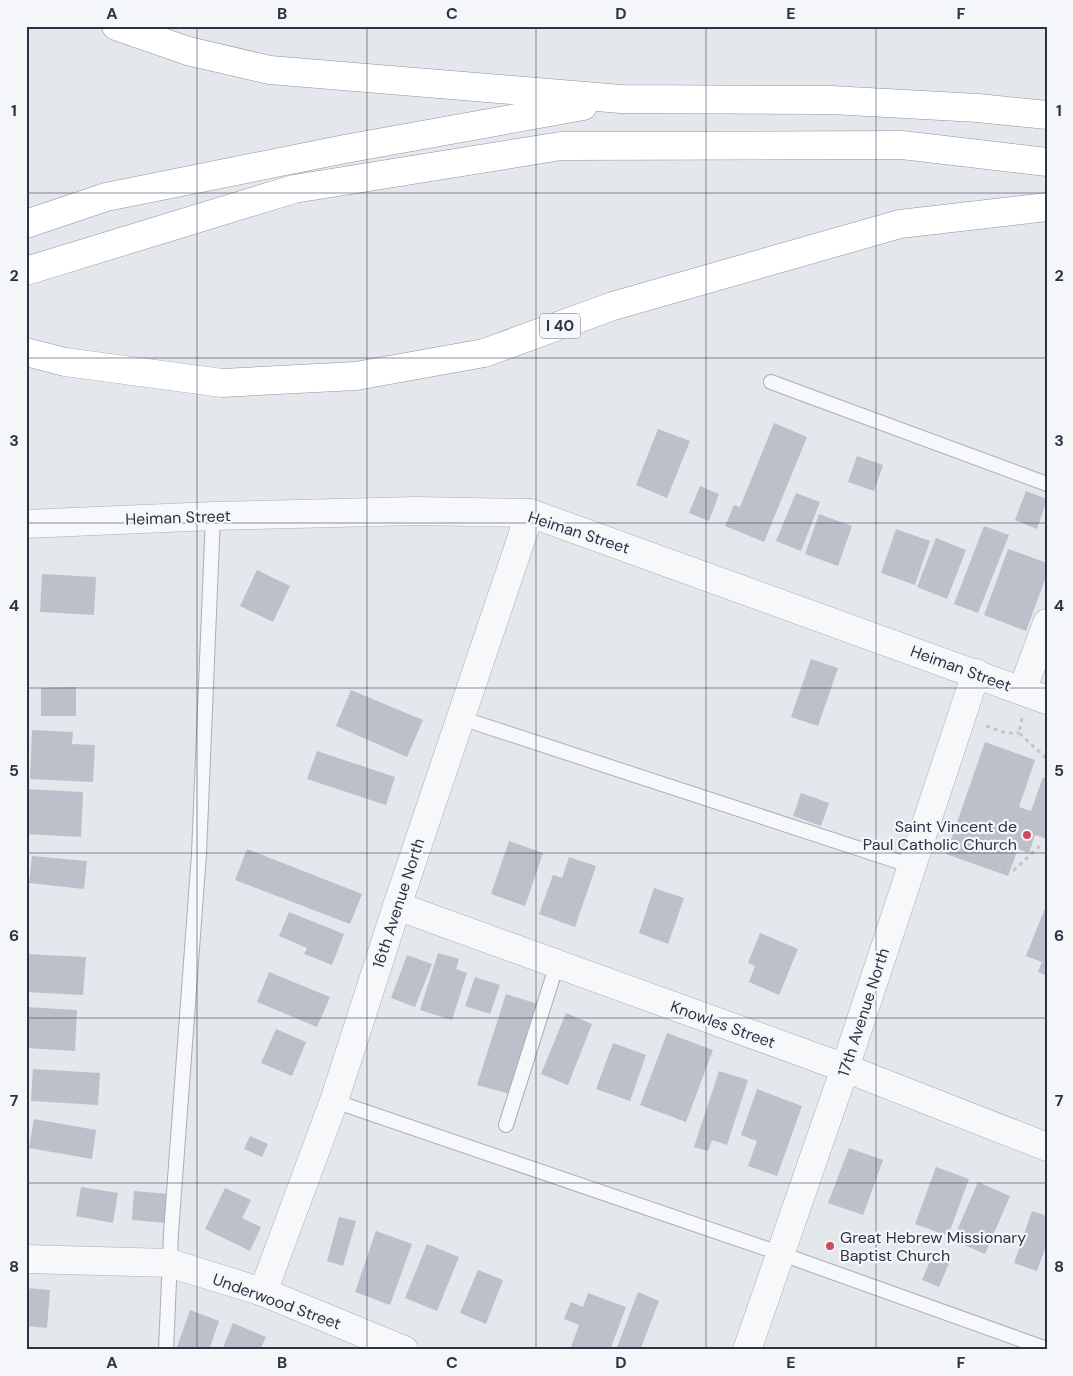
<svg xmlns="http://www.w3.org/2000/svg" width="1073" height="1376" font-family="'DM Sans',sans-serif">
  <rect width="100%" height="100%" fill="#e4e7ec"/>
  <!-- building -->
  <g fill="#bbc0ca">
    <polygon points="774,423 807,437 764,542 725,526 734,505 740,507"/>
    <polygon points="658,429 690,441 667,498 636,485"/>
    <polygon points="857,456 883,465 874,491 848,482"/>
    <polygon points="700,486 719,494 709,521 689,513"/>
    <polygon points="1026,491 1047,499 1037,529 1015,520"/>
    <polygon points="796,493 820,502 801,551 776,541"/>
    <polygon points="819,514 852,526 838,566 805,554"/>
    <polygon points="984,526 1009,535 978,613 954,604"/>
    <polygon points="896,529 930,541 915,585 881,573"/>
    <polygon points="936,538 966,550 947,599 917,587"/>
    <polygon points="1008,549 1047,563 1047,574 1026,631 984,615"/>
    <polygon points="257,570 290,586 273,622 240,606"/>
    <polygon points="42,574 96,577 94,615 40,612"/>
    <polygon points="811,659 838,668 818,726 791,717"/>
    <polygon points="76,687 76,716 41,716 41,688"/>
    <polygon points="351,690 423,720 407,757 336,726"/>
    <polygon points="32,730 73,732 72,744 95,745 93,782 30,779"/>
    <polygon points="985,742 1035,760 1019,807 1031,811 1043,777 1047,779 1047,839 1035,835 1029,853 1018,849 1008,876 946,854"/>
    <polygon points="317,751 395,777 386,805 307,779"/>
    <polygon points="26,789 83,792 81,837 26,834"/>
    <polygon points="801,793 829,803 821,826 793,816"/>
    <polygon points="509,841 543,853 525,906 491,894"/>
    <polygon points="247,849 362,894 350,924 235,880"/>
    <polygon points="32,856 87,861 84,889 29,883"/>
    <polygon points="569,857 596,866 575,927 539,914 553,875 562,878"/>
    <polygon points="654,888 684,898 668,944 639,933"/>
    <polygon points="1047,903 1047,976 1038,972 1042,962 1026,956"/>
    <polygon points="289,912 344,934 332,965 304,954 307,948 279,936"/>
    <polygon points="760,933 798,949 779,995 749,982 755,966 748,963"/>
    <polygon points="438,953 459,959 456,969 467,973 452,1020 420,1010"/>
    <polygon points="26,954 86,957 83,995 26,992"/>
    <polygon points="407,955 432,964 415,1007 391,998"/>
    <polygon points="269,972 330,997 317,1027 257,1002"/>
    <polygon points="475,977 500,985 490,1014 465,1006"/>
    <polygon points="506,994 538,1004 510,1094 477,1085"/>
    <polygon points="26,1007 77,1010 75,1051 26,1048"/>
    <polygon points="566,1013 592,1024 568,1085 541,1074"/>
    <polygon points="276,1029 306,1042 292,1076 261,1063"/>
    <polygon points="667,1033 713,1050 686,1122 640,1105"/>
    <polygon points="613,1043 646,1055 630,1101 596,1089"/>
    <polygon points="33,1069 100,1073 98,1105 31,1101"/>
    <polygon points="719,1071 748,1080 727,1145 712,1140 708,1151 694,1147"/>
    <polygon points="757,1089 802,1106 777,1176 748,1166 757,1141 741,1135"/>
    <polygon points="34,1119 96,1130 92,1159 29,1148"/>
    <polygon points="250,1136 268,1144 262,1157 244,1149"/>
    <polygon points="849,1148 883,1160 863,1215 828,1203"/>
    <polygon points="936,1167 969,1179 948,1236 915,1224"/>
    <polygon points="978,1182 1010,1196 985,1254 953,1240"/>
    <polygon points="81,1187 118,1193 113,1223 76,1216"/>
    <polygon points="225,1188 251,1200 242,1218 261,1227 250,1251 205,1229"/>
    <polygon points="134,1191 169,1194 166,1223 132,1220"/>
    <polygon points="1032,1211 1047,1216 1047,1243 1037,1271 1014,1263"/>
    <polygon points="339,1217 356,1221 343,1266 327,1261"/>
    <polygon points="376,1231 412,1244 390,1305 355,1292"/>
    <polygon points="427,1244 459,1257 437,1311 405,1298"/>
    <polygon points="932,1256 949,1263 939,1287 922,1280"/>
    <polygon points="478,1270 503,1280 486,1324 460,1313"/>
    <polygon points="26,1288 50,1290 47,1328 26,1326"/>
    <polygon points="638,1292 659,1301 640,1350 616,1350"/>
    <polygon points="588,1293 626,1307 610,1350 570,1350 579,1325 564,1319 571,1302 583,1307"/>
    <polygon points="190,1310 219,1321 209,1350 176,1350"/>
    <polygon points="233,1323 266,1337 260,1350 222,1350"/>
  </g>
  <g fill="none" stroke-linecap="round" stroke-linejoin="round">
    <defs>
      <g id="service">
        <polyline points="771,382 1047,484"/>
        <polyline points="461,718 912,866"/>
        <polyline points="334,1101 779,1253 1047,1349"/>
        <polyline points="506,1125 557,964"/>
        <polyline points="166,1350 171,1233 199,854 213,516"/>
      </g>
      <g id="minor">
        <polyline points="26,524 213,516 417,511 530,513 1022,691 1047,623"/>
        <polyline points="397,906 845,1068 1047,1147"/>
        <polyline points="26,1259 169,1263 263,1292 404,1350"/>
        <polyline points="263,1292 334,1101 397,906 530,513"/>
        <polyline points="747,1350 845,1068 976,673"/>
      </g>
      <polyline id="tertiary" points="1022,691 1047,700"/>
      <g id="motorway">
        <polyline points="116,26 188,51 270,70 621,99 831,100 978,108 1047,115"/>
        <polyline points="26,224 106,197 345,149 583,106"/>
        <polyline points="26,271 294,189 561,146 902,145 1047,162"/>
        <polyline points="26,352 65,362 222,383 356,376 484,353 613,306 900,224 1047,207"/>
      </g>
    </defs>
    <!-- service casing -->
    <use href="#service" stroke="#a9aeb7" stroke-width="16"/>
    <!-- minor casing -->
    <use href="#minor" stroke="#a9aeb7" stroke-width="29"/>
    <!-- tertiary casing -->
    <use href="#tertiary" stroke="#a9aeb7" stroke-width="29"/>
    <!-- motorway casing -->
    <use href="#motorway" stroke="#8b94a3" stroke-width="29"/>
    <!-- path -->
    <g stroke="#c2c5cb" stroke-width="3" stroke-dasharray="4 4" stroke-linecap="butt">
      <polyline points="1022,718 1019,733 1047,759"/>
      <polyline points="986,726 1006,733 1019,733"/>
      <polyline points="945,847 1014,870 1041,845"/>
    </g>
    <!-- service -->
    <use href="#service" stroke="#f7f8fa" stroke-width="14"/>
    <!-- minor -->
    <use href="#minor" stroke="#f7f8fa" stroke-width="28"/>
    <!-- tertiary -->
    <use href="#tertiary" stroke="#f7f8fa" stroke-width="28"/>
    <!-- motorway -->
    <use href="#motorway" stroke="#fff" stroke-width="28"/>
  </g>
  <!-- grid -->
  <path fill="none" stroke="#2b3445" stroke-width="1" stroke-opacity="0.55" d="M197,26V1350M367,26V1350M536,26V1350M706,26V1350M876,26V1350M26,193H1047M26,358H1047M26,523H1047M26,688H1047M26,853H1047M26,1018H1047M26,1183H1047"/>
  <!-- markers -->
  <g fill="#d1495b" stroke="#f4f6f9" stroke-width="2">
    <circle cx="1027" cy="835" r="5"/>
    <circle cx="830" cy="1246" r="5"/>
  </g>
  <g text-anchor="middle" stroke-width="4.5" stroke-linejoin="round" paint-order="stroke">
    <!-- shield labels -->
    <rect fill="#f4f6f9" stroke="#676e7b" stroke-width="1" x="540" y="313.5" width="40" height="25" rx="4"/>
    <g font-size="15" font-weight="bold" fill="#2b3445">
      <text x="560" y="331">I 40</text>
    </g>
    <!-- street labels -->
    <g font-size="16" fill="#2b3445" stroke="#f4f6f9">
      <text transform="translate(178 517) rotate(-2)" y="6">Heiman Street</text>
      <text transform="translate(579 532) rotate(18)" y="6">Heiman Street</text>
      <text transform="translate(961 668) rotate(20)" y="6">Heiman Street</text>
      <text transform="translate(398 903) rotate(-72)" y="6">16th Avenue North</text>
      <text transform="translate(863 1012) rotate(-72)" y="6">17th Avenue North</text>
      <text transform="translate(723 1024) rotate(20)" y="6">Knowles Street</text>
      <text transform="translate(277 1301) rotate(20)" y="6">Underwood Street</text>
    </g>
    <!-- poi labels -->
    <g font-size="16" fill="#2b3445" stroke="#f4f6f9" text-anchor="end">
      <text x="1017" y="832">Saint Vincent de<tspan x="1017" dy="18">Paul Catholic Church</tspan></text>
      <text x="840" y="1243" text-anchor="start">Great Hebrew Missionary<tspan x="840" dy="18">Baptist Church</tspan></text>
    </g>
  </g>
  <!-- border -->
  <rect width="1073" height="1376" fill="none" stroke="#f4f6f9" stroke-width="55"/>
  <rect x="28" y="28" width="1018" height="1320" fill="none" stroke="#2b3445" stroke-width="2"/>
  <g font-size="16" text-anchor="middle" font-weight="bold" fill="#2b3445">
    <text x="112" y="19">A</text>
    <text x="282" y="19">B</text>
    <text x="452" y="19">C</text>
    <text x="621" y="19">D</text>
    <text x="791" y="19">E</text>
    <text x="961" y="19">F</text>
    <text x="14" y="116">1</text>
    <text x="1059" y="116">1</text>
    <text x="14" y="281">2</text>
    <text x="1059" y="281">2</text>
    <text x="14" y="446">3</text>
    <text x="1059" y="446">3</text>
    <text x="14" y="611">4</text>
    <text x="1059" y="611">4</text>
    <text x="14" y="776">5</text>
    <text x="1059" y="776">5</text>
    <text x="14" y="941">6</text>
    <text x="1059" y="941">6</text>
    <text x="14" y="1106">7</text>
    <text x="1059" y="1106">7</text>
    <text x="14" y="1272">8</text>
    <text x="1059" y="1272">8</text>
    <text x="112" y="1368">A</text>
    <text x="282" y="1368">B</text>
    <text x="452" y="1368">C</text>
    <text x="621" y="1368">D</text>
    <text x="791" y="1368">E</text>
    <text x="961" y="1368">F</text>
  </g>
</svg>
